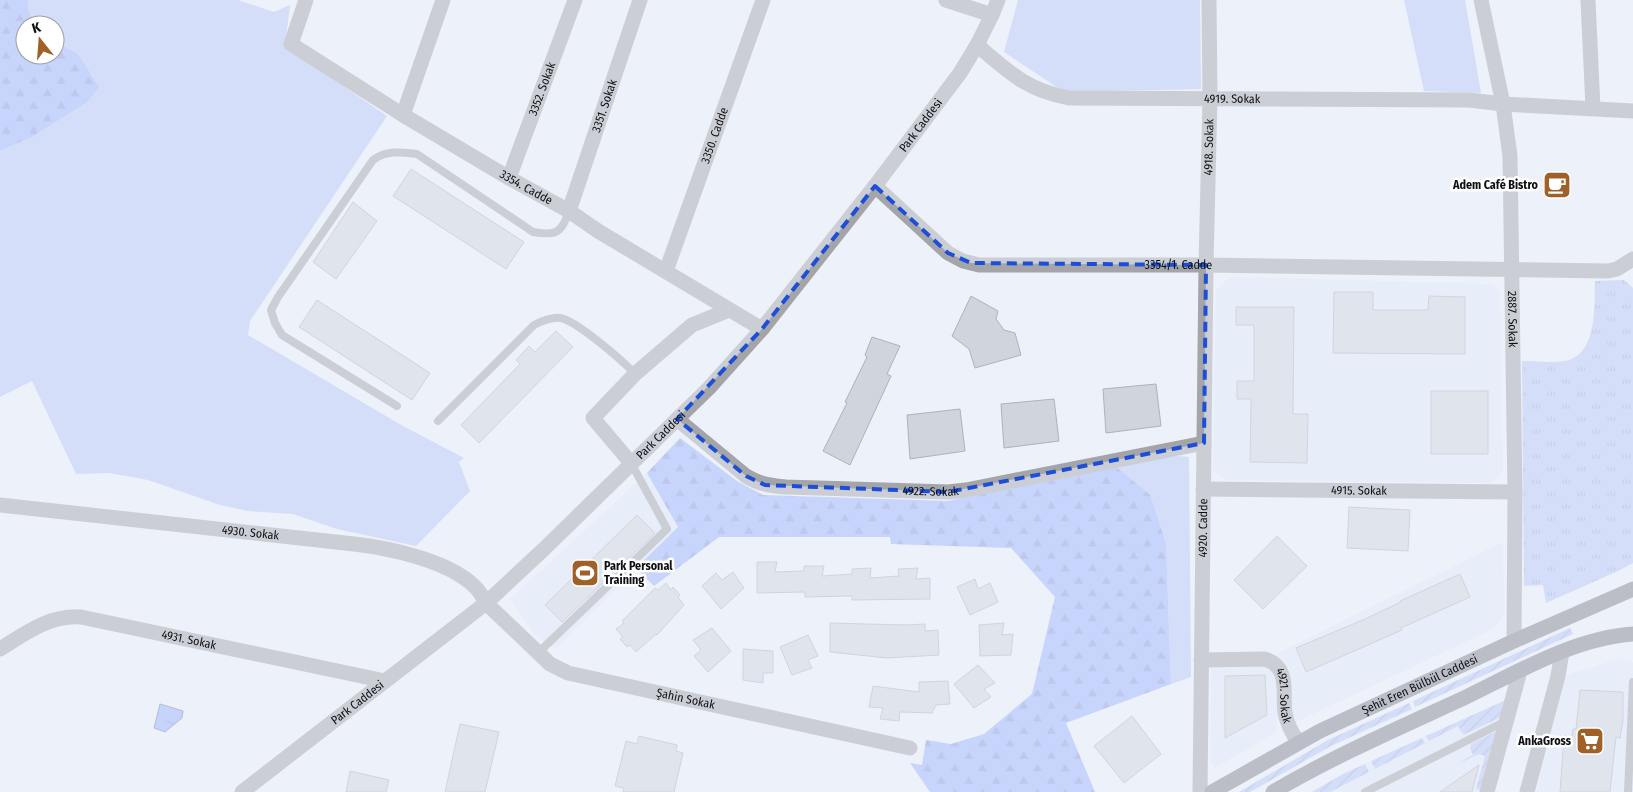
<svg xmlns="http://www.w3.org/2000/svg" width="1633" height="792" font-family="'Fira Sans Condensed',sans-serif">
  <defs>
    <pattern id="forest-firs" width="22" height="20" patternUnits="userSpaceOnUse" patternTransform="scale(1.25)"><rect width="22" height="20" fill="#99b1fd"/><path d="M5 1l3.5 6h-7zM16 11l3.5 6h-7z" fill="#8397d8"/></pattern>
    <pattern id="park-tufts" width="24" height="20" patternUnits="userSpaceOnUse" patternTransform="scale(1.25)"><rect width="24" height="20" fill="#b6c7f9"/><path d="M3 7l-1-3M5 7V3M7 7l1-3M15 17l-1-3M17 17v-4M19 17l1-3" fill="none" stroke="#9baad5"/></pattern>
    <pattern id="garden-furrows" width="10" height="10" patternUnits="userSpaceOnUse" patternTransform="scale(1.25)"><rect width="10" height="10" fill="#b6c7f9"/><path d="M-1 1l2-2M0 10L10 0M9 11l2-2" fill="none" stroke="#9baad5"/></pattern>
    <pattern id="water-ripples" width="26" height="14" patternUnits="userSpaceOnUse" patternTransform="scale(1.25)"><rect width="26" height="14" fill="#97affa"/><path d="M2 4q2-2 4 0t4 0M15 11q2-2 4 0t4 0" fill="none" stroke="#8196d5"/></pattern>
  </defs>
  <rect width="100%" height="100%" fill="#edf1fa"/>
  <!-- built -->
  <g fill="#e3e9fa">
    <polygon points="1230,277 1492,284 1500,291 1503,471 1493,483 1226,480 1213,470 1216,290"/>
    <polygon points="647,473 678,527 555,649 536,636 510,599"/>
    <polygon points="1503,542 1504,612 1501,620 1493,629 1298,721 1291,713 1291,676 1288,666 1276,654"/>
    <polygon points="1618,659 1629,660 1633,663 1633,792 1536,792 1557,712 1564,676"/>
    <polygon points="1266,664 1276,675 1277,725 1275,733 1216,767 1210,762 1211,665"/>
    <polygon points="1506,700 1480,792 1312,792 1343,774"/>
  </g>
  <!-- grass -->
  <g fill="#b6c7f9">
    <polygon points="28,0 238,0 274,12 290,5 285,46 387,116 250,321 248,335 403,426 464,458 459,462 470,491 416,546 337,529 293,514 248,511 220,505 148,480 109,473 76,474 32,381 0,397 0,151 30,138 77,53 55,42 55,25 39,25 29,13"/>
    <polygon points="1018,0 1200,0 1201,89 1064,92 1004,52"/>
    <polygon points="1404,0 1465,0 1481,93 1424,91"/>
    <polygon points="1166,455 1189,457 1191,677 1171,684 1166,544 1115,466"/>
  </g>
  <!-- forest -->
  <g fill="url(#forest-firs)">
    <polygon points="0,0 28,0 29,13 39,25 25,25 25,55 55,55 55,42 77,53 99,87 87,102 30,138 0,151"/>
    <polygon points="680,438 737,481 763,495 948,501 1115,466 1150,495 1166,544 1171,684 1066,723 1095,792 930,792 910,763 922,765 926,740 951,744 984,734 1032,694 1055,597 1011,548 891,544 890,537 719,537 654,586 636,568 678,527 647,473"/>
  </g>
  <!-- park -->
  <path fill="url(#park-tufts)" d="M1624,280L1633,288V563L1618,571L1546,603L1543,585L1524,586L1522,361C1536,361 1551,363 1565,361C1598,355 1594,306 1595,281Z"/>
  <!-- garden -->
  <g fill="url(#garden-furrows)">
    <polygon points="1570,628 1573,634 1415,707 1413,701"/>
    <polygon points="1506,700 1501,717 1465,734 1462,733 1458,726 1429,741 1426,736"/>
    <polygon points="1409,703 1412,709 1331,746 1250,792 1239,792 1328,740"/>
    <polygon points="1497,731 1481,790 1476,789 1485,756 1479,754 1457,764 1473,755 1470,748 1471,744"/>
    <polygon points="1422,738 1425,743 1375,769 1371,761"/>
    <polygon points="1365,764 1369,772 1330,792 1312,792 1343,774"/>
  </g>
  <!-- water -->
  <polygon fill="url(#water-ripples)" stroke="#6e7fb5" points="160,704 183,711 182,718 165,732 154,728"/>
  <!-- building -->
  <g fill="#d0d4dd" stroke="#afb2bb">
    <polygon points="411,169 524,242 506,269 393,196"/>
    <polygon points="353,202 377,221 336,279 313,262"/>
    <polygon points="1334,292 1373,292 1373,310 1428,310 1429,296 1465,297 1465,354 1333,353"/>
    <polygon points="971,296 998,311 996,319 1004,330 1015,333 1021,355 975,368 969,349 952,336"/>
    <polygon points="317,300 430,373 412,400 299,327"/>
    <polygon points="1236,307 1294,307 1293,414 1308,414 1307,463 1250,462 1251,399 1237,399 1237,381 1254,381 1254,325 1236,325"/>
    <polygon points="556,331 573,347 479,443 461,425 520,364 516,360 529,346 535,352"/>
    <polygon points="872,337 900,346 887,374 891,376 850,465 823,451 847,403 845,402 867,357 865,355"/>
    <polygon points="1156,384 1161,426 1106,433 1103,389"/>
    <rect x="1431" y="391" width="57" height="63"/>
    <polygon points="1054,399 1059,441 1004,448 1001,404"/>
    <polygon points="960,409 965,451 910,459 907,415"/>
    <polygon points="1349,507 1410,510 1408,551 1347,548"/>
    <polygon points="637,515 655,533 562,622 545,605"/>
    <polygon points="1277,536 1307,566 1263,609 1234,580"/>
    <polygon points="757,562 777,562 775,572 804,571 804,566 824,566 822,576 852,574 852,569 871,568 870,578 899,576 898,569 918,568 916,579 930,578 930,599 852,600 852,596 805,597 805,592 757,593"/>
    <polygon points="733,572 744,588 721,609 702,586 716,573 722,580"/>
    <polygon points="1460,574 1470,597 1401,628 1402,630 1368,645 1306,672 1296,648 1365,619 1401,602 1400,601"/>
    <polygon points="975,579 978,589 990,583 998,602 970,615 957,587"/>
    <polygon points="666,583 671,590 673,587 680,595 678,597 684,605 657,635 656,634 636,652 630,645 627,647 620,639 623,637 616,629 624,623 622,621 655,588 658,590"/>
    <polygon points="830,623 906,625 925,624 925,631 938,630 939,655 887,658 830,652"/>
    <polygon points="1004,623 1002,635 1013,634 1011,655 980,656 979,625"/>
    <polygon points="712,628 731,651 708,672 694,656 701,650 693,640"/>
    <polygon points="808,635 818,656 808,660 812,668 792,675 780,647"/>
    <polygon points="743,649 773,651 773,673 763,673 763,683 743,680"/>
    <polygon points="978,665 995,683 984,689 991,697 974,708 954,684"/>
    <polygon points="1265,675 1267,715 1225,738 1225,676"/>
    <polygon points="948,681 950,704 936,705 932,713 900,712 899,721 880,719 883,708 869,707 873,686 919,692 919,682"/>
    <polygon points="1580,690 1623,692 1623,720 1620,738 1616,737 1610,792 1560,792 1564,736 1572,737 1573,729 1576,729"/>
    <polygon points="1132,716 1161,754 1124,783 1094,746"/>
    <polygon points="460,724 499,732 485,792 445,792"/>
    <polygon points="639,736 677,745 676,751 683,753 674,792 623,792 624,788 615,786 626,741 637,744"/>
    <polygon points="1479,765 1472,792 1440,792"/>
    <polygon points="350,771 389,780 386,792 346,792"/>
  </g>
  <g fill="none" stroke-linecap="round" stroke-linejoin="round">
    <!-- service -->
    <g stroke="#a4a5a9" stroke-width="8">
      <path d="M397,406L282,335L275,323L271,310L278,297L373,160C387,150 400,152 417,154L533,232C556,236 562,233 569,211"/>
      <path d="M438,421L534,325C542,321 551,317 560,318C576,320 623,361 635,374"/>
      <polyline points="538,653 667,529 631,463"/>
      <polyline points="1365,792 1506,721"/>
      <polyline points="1628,792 1633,682"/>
    </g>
    <!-- minor -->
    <g stroke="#a4a5a9" stroke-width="15">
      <path id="s1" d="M306,0L291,44L403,115L509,178L569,211L598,231L762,329"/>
      <polyline points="946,0 992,15"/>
      <path id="s2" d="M1481,0L1503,104L1510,156L1515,492L1514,641"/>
      <polyline points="1588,0 1593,108"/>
      <path id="s3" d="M977,45C1009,72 1026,90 1069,98L1469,100L1503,104L1633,111"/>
      <polyline points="403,115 443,0"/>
      <path id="s4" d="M509,178L575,0"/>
      <path id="s5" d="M875,186L948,253L963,261L979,265H1206L1608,271L1617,269L1633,259"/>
      <path id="s6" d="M569,211L640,0"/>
      <path id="s7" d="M666,271L763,0"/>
      <path id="s8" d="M677,419L746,476C759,484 771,486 786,487L948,492L966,490L1204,443"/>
      <polyline points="631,463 593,418 635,374 692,325 729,310"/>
      <path id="s9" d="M1203,489L1515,492"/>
      <path id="s10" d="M0,505L354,544C389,548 445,560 472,584C478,589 482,595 486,603L550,664L568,673L910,748"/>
      <path id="s11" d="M0,649C26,633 49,615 81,617L385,681"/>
      <path id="s12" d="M1201,660L1265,659C1291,668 1282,692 1285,713C1287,724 1292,733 1298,742"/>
      <path id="s13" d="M1200,792L1206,265L1210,98L1209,0"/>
      <polyline points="1487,792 1520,671"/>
      <polyline points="1527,792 1558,676 1562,652"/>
    </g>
    <!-- tertiary -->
    <path stroke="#a4a5a9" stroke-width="15" id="s14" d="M242,792L486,603L544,549L709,388L762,329L875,186L960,73L977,45L992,15L998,0"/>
    <!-- secondary -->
    <g stroke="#7f8187" stroke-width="15">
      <path id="s15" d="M1212,792L1320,731L1514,641L1633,589"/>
      <path d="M1273,792C1334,756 1399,728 1464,698C1516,673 1574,638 1633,634"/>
    </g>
  </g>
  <!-- marked area -->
  <path d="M0 0H1633V792H0ZM875,186L948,253L971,263L1206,265L1204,443L948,492L765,485L746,476L677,419L762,329Z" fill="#edf1fa" fill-opacity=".55" fill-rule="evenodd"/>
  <path fill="none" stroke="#1d4ed8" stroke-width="4" stroke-dasharray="10 6" stroke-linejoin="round" d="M875,186L948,253L971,263L1206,265L1204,443L948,492L765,485L746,476L677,419L762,329Z"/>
  <!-- icons -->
  <defs>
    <symbol id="cafe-square" viewBox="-11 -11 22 22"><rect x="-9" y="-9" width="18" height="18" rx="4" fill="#9f6127" stroke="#fff"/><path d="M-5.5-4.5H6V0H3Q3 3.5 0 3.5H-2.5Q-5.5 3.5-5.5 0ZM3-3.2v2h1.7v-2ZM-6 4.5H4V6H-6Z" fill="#fff"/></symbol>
    <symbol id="stadium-square" viewBox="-11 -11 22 22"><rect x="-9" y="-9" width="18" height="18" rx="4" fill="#9f6127" stroke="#fff"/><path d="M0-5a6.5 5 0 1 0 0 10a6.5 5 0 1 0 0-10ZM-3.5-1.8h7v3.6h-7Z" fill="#fff"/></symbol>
    <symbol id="supermarket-square" viewBox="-11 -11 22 22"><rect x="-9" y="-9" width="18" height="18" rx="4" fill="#9f6127" stroke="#fff"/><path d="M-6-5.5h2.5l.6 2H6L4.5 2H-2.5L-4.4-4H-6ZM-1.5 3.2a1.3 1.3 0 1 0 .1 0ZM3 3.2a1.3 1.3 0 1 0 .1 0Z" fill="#fff"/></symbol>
  </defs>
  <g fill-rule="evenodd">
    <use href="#cafe-square" x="1541" y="169" width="32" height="32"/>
    <use href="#stadium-square" x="569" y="557" width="32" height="32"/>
    <use href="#supermarket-square" x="1574" y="725" width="32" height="32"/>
  </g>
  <g text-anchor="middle" stroke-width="5" stroke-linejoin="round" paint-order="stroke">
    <!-- street labels -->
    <g font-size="12" fill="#0f1013" stroke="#fff">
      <text dy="4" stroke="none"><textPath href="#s4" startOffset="95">3352. Sokak</textPath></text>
      <text dy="4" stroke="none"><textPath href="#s3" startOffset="271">4919. Sokak</textPath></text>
      <text dy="4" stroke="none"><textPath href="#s6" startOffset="111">3351. Sokak</textPath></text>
      <text dy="4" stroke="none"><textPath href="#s14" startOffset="956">Park Caddesi</textPath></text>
      <text dy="4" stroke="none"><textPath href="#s7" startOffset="144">3350. Cadde</textPath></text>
      <text dy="4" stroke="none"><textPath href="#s13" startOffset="645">4918. Sokak</textPath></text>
      <text dy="4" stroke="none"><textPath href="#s1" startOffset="322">3354. Cadde</textPath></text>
      <text dy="4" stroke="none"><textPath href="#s5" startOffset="332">3354/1. Cadde</textPath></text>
      <text dy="4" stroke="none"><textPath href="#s2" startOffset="322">2887. Sokak</textPath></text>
      <text dy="4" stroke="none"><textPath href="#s14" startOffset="551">Park Caddesi</textPath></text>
      <text dy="4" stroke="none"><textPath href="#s9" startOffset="156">4915. Sokak</textPath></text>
      <text dy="4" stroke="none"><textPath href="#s8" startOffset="276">4922. Sokak</textPath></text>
      <text dy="4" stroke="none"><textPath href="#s13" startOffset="264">4920. Cadde</textPath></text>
      <text dy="4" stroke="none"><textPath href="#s10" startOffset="252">4930. Sokak</textPath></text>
      <text dy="4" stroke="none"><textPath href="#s11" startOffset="199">4931. Sokak</textPath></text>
      <text dy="4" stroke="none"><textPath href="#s15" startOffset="234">Şehit Eren Bülbül Caddesi</textPath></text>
      <text dy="4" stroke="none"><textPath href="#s12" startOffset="109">4921. Sokak</textPath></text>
      <text dy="4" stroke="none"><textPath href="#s10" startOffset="735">Şahin Sokak</textPath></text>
      <text dy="4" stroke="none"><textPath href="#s14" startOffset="146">Park Caddesi</textPath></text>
    </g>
    <!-- poi labels -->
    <g font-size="12" font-weight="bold" fill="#0f1013" stroke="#fff" text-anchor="end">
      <text x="1538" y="189">Adem Café Bistro</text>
      <text x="604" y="570" text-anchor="start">Park Personal<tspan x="604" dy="14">Training</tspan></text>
      <text x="1571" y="745">AnkaGross</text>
    </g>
  </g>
  <!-- north arrow -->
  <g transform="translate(40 40) rotate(343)"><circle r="24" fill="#ffffff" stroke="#9f9fa1"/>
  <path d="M0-4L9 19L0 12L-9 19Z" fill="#9f6127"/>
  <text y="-8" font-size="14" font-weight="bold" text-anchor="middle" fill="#0f1013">K</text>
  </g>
</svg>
